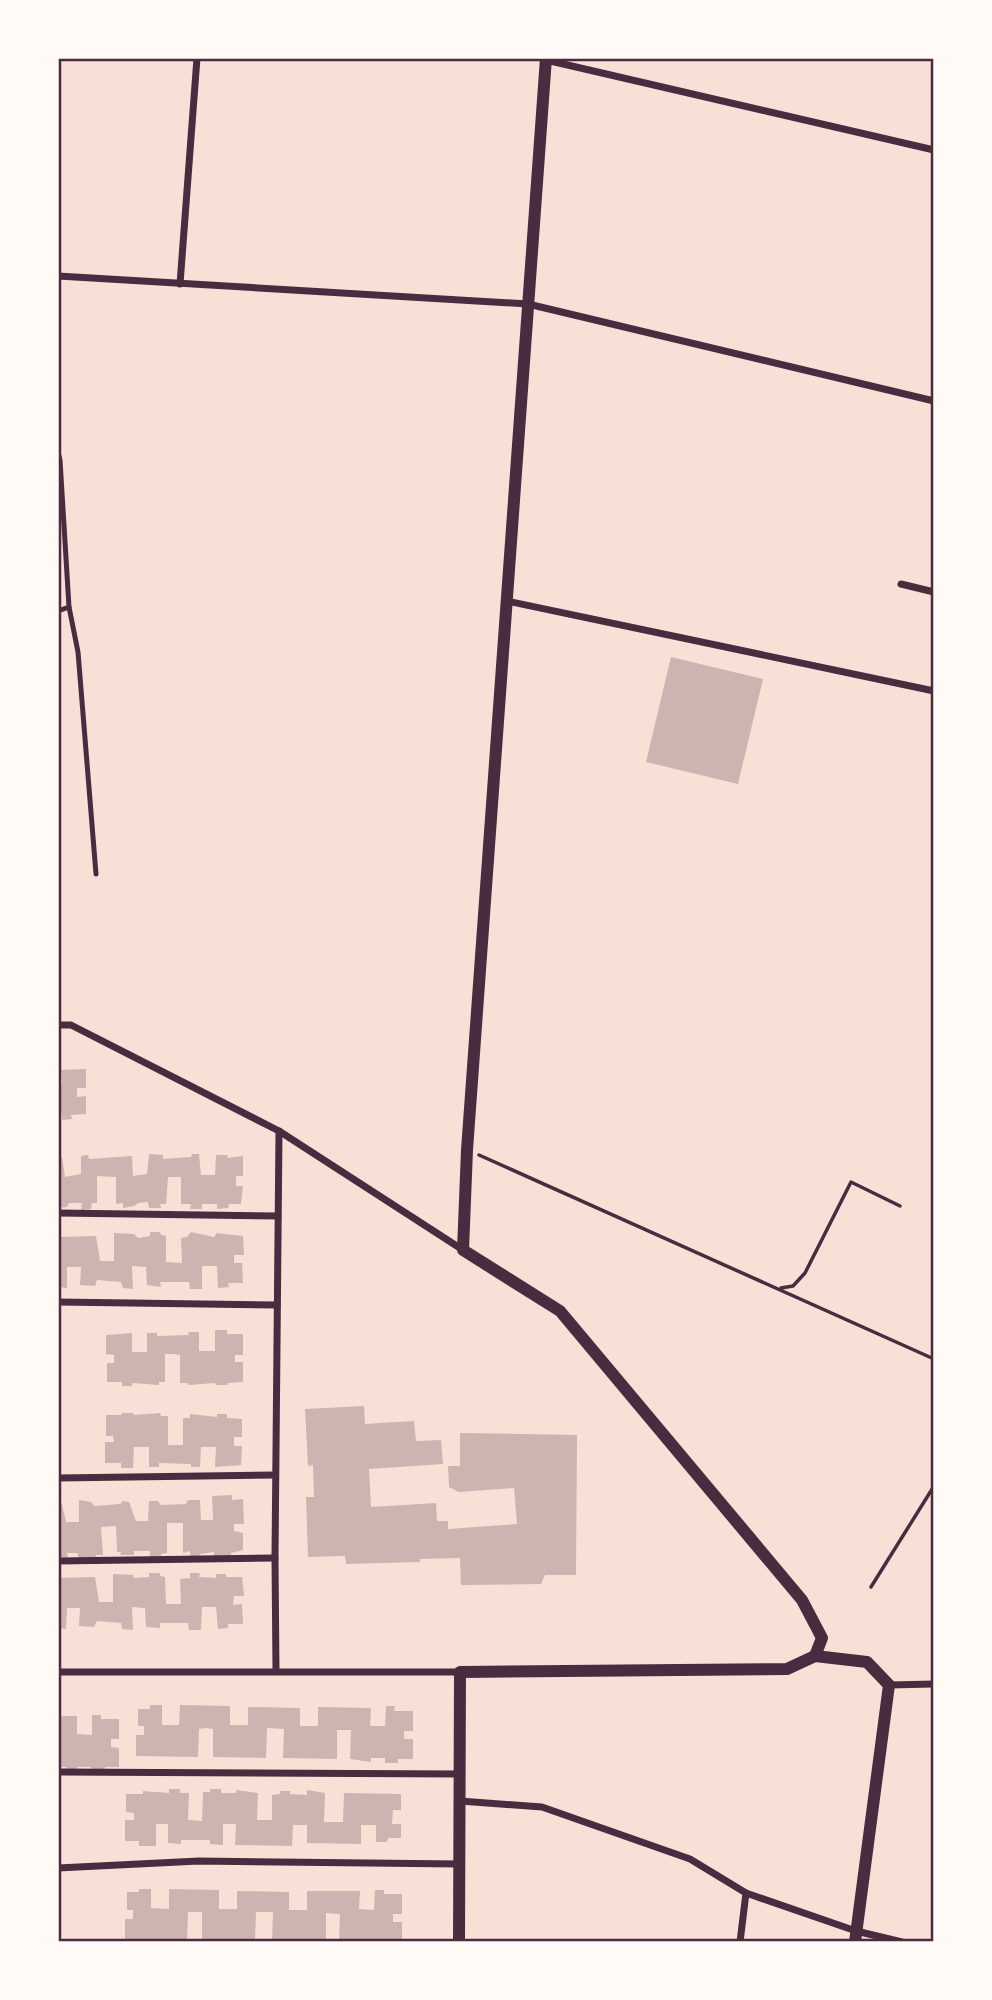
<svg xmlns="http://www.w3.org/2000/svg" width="992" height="2000" font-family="Barlow,sans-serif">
  <rect width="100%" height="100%" fill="#f7e1d7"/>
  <!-- building -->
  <g fill="#ccb4b1">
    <polygon points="671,657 763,679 738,784 646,762"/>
    <polygon points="86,1069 86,1088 77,1088 77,1097 86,1096 86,1114 71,1115 72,1119 62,1120 62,1113 58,1113 58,1085 62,1085 61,1070"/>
    <polygon points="149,1154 163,1155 163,1159 191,1157 192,1154 199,1154 201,1175 215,1175 216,1155 228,1155 227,1158 243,1156 243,1176 236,1176 236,1186 243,1186 241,1204 229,1204 228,1208 217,1209 217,1204 202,1204 202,1209 190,1209 191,1204 181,1204 181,1177 168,1177 166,1204 160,1204 161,1208 149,1208 148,1202 138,1203 134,1206 123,1208 123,1203 116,1204 116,1177 97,1176 97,1203 92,1203 91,1209 81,1210 82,1203 69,1203 67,1207 58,1208 58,1157 62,1157 65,1177 81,1174 81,1156 88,1155 89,1159 132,1156 133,1176 147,1174"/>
    <polygon points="150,1232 160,1232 161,1235 166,1236 166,1262 182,1263 181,1238 187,1237 191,1232 214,1237 217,1233 243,1236 244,1255 234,1255 234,1263 242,1263 243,1283 228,1283 229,1287 218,1288 217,1266 202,1266 202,1289 190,1289 189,1282 160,1282 161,1287 147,1285 146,1267 132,1266 133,1289 123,1288 121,1282 97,1280 95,1286 80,1285 81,1267 67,1267 67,1288 58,1287 58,1237 96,1236 100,1261 114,1261 114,1233 134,1234 138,1238 150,1236"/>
    <polygon points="215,1330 227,1330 227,1334 243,1334 243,1355 235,1355 235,1362 243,1362 243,1382 228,1383 227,1385 216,1385 215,1383 189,1385 187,1383 180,1383 180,1355 174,1354 165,1354 165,1382 159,1382 159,1385 132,1383 132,1386 122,1386 122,1382 107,1382 107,1363 114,1363 114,1355 106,1354 106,1335 132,1333 132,1352 147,1352 147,1333 157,1333 157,1336 189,1335 188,1332 199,1332 199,1351 215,1351"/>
    <polygon points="364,1406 365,1424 414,1421 416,1441 441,1440 443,1464 369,1469 371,1507 436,1503 437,1521 448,1521 448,1529 517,1524 514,1488 459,1492 449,1487 448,1466 460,1466 460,1433 577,1435 576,1575 545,1575 541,1584 461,1585 460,1558 420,1559 420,1562 346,1564 345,1556 308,1557 306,1497 314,1497 313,1465 308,1466 305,1409"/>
    <polygon points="122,1413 133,1413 134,1415 160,1413 161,1416 168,1416 168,1445 183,1445 183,1418 190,1418 190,1414 217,1417 217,1414 227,1414 227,1418 242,1419 242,1437 234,1437 234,1446 242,1446 241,1465 215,1467 216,1447 201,1447 200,1467 191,1467 191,1464 159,1463 159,1467 149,1467 149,1447 134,1447 133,1468 121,1468 121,1463 105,1463 105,1442 114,1442 113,1436 106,1436 106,1415 121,1415"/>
    <polygon points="232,1495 232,1500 243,1499 244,1524 234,1524 234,1531 243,1533 243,1550 231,1553 231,1556 214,1557 214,1552 200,1554 201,1557 190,1557 190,1551 183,1553 183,1523 167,1523 167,1553 161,1554 161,1557 150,1557 150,1551 134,1551 134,1555 120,1555 121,1552 117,1552 116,1526 101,1527 103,1555 96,1555 96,1559 78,1560 78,1553 67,1553 68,1557 58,1558 58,1503 62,1504 66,1522 79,1522 79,1500 91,1502 94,1506 120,1504 123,1501 129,1502 136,1521 148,1521 149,1501 158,1501 161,1505 186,1504 188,1500 200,1500 201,1520 213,1520 212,1496"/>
    <polygon points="149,1573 160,1573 160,1576 165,1577 166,1604 181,1604 180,1579 190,1578 190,1573 200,1573 199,1577 216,1578 216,1574 226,1574 226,1577 242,1577 244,1596 234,1596 233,1605 242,1604 243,1624 228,1624 228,1628 218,1629 216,1607 202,1607 201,1630 189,1630 188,1623 160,1623 160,1628 146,1627 145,1608 132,1607 133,1630 122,1629 121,1623 97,1621 94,1627 79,1626 80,1608 67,1608 66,1629 58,1628 58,1578 95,1577 99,1602 113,1602 113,1574 133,1575 134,1578 149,1577"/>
    <polygon points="150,1705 162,1705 162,1725 179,1725 180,1705 230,1706 230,1725 248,1725 248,1707 300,1708 300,1726 318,1726 318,1707 371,1708 370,1726 385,1726 386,1706 395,1706 394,1711 413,1711 413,1731 404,1731 404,1739 413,1739 413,1759 398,1759 398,1763 385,1763 385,1758 371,1758 371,1762 350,1759 351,1730 337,1730 337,1759 283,1758 284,1729 267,1728 266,1758 213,1757 213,1729 206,1728 199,1729 198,1757 136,1756 136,1735 144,1735 144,1726 138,1726 138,1709 150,1709"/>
    <polygon points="92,1715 101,1715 101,1719 119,1719 119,1739 111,1739 111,1747 119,1748 119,1767 105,1767 105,1771 91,1771 91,1767 77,1767 77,1771 66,1770 66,1767 58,1767 58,1716 77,1716 77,1734 92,1735"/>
    <polygon points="169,1789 180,1789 180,1793 189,1793 188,1820 202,1821 203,1792 210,1792 210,1789 221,1789 221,1793 236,1793 236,1790 258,1793 257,1820 272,1820 272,1795 280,1794 280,1791 290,1791 290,1794 307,1795 307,1790 325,1793 324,1822 343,1822 344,1793 401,1794 401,1810 393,1810 392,1824 401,1824 401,1838 388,1838 387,1842 376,1842 376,1825 361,1825 361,1844 307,1843 307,1825 293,1825 292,1846 235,1845 236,1824 223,1824 223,1845 210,1844 210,1840 181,1840 181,1844 168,1843 168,1824 156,1824 156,1846 139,1846 139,1841 125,1841 125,1820 134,1820 134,1813 126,1812 126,1794 143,1794 143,1791 169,1793"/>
    <polygon points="139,1889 151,1889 151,1908 169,1909 169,1889 219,1890 219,1909 237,1909 237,1891 289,1892 289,1910 307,1910 307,1891 360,1891 359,1909 374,1910 375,1890 384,1890 384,1894 402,1894 402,1914 393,1914 393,1922 402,1922 402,1942 339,1942 340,1914 326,1913 326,1942 272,1942 273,1912 256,1912 255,1941 202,1940 202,1912 188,1912 187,1941 125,1940 125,1919 133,1919 133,1910 127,1910 127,1892 139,1892"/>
  </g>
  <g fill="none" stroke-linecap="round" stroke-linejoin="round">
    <!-- path -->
    <g stroke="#4a2c40" stroke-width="3.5">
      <polyline points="479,1155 934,1359"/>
      <polyline points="781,1288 793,1286 805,1273 851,1182 900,1206"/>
      <polyline points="871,1587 934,1486"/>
    </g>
    <!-- service -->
    <g stroke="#4a2c40" stroke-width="5">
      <polyline points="58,452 60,460 69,607 78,652 96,874"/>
      <polyline points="58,611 69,607"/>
    </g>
    <!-- minor -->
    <g stroke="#4a2c40" stroke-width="7">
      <polyline points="546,60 934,150"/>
      <polyline points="58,276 528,304 934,401"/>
      <polyline points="180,284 197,58"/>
      <polyline points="901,584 934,592"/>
      <polyline points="507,601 934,691"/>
      <polyline points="58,1025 71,1025 279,1131 463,1250"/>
      <polyline points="58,1213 278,1216"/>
      <polyline points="58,1302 277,1305"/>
      <polyline points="58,1478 275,1475"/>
      <polyline points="58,1561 275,1558"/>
      <polyline points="276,1671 275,1558 279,1131"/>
      <polyline points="58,1672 460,1672"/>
      <polyline points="889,1685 934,1684"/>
      <polyline points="58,1772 459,1774"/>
      <polyline points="460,1801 542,1807 690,1859 746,1893 856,1931 902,1942"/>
      <polyline points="58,1868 199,1861 459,1864"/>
      <polyline points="740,1942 746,1893"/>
    </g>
    <!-- tertiary -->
    <g stroke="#4a2c40" stroke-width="12">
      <polyline points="546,58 467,1150 463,1250 560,1311 802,1600 822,1638 815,1656"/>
      <polyline points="815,1656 867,1662 889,1685 855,1942"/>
      <polyline points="459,1942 460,1672 787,1669 815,1656"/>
    </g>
  </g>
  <!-- border -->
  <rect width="992" height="2000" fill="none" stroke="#fffaf5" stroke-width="119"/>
  <rect x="60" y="60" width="872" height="1880" fill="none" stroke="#4a2c40" stroke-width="2.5"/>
</svg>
